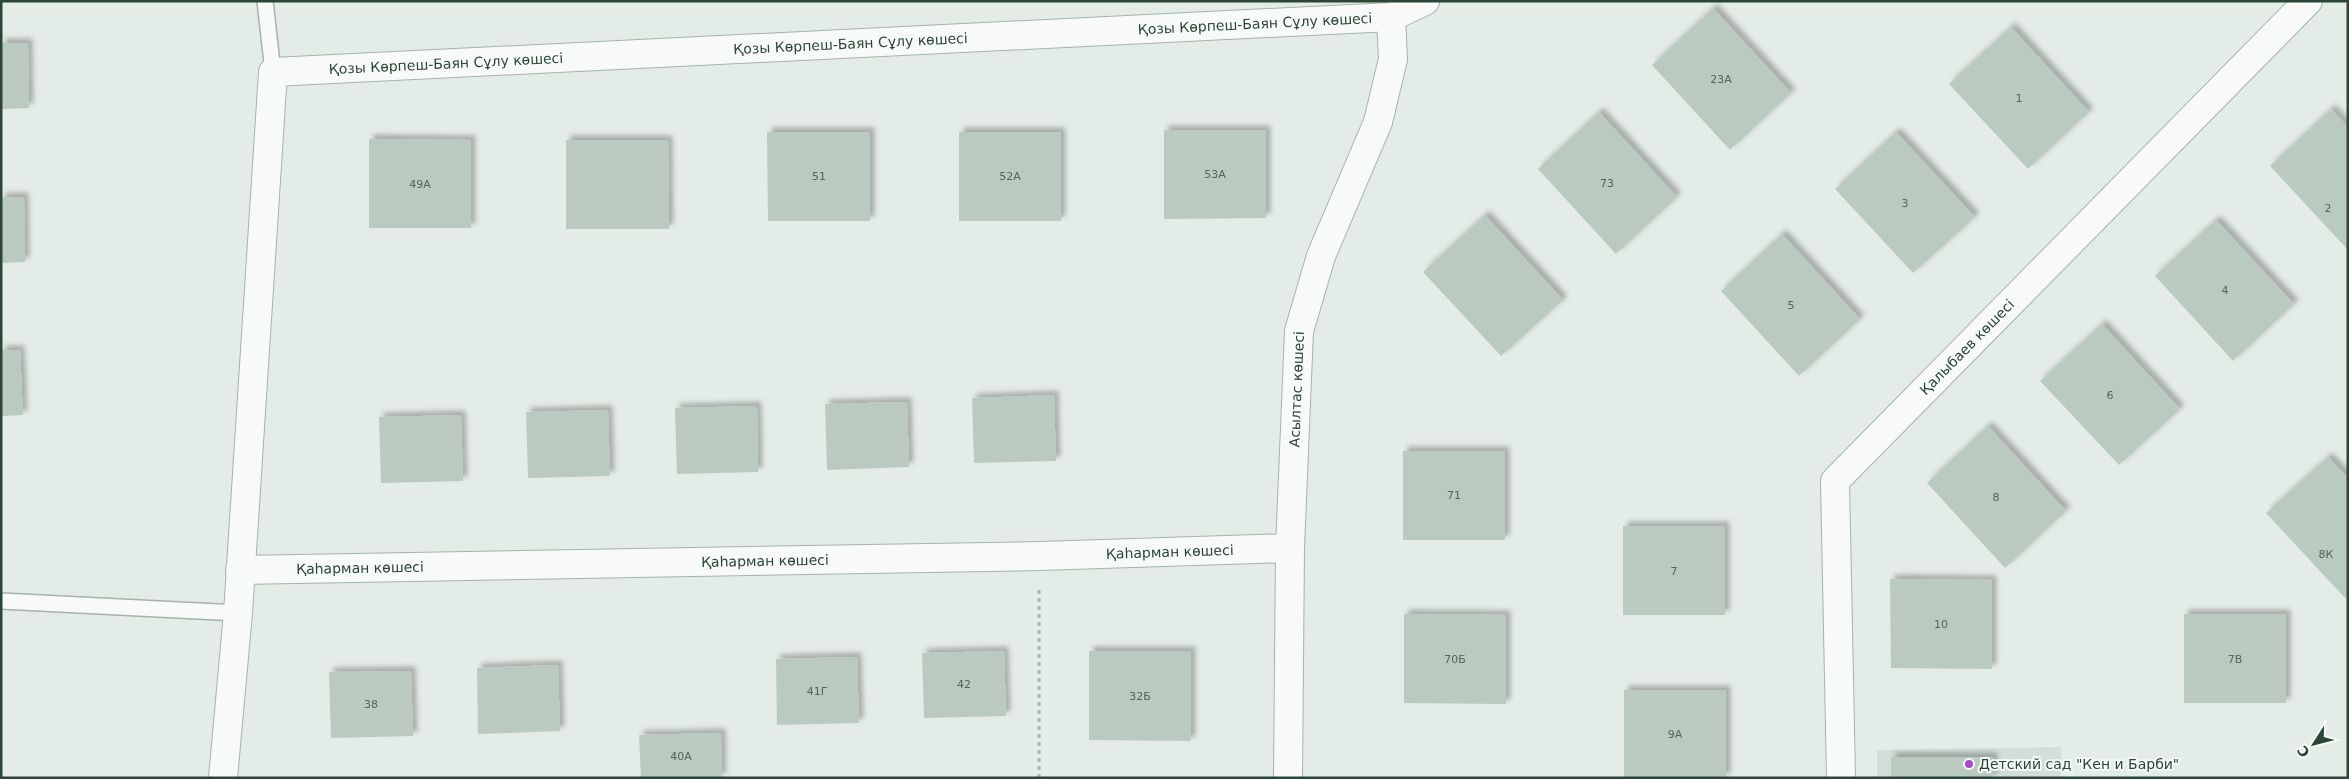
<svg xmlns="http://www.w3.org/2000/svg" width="2349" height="779" font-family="'DejaVu Sans',sans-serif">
  <defs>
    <filter id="shadow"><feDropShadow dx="4.5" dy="-4.5" stdDeviation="2.5" flood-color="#0004"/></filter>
  </defs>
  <rect width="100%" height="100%" fill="#e4ece7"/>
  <!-- built -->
  <polygon fill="#d2ded7" points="2061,747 2061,778 1877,778 1877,750"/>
  <!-- building -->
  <g fill="#bbcac1" filter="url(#shadow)">
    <polygon points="1713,8 1791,93 1730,150 1652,65"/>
    <polygon points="2011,27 2089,112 2028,169 1949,84"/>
    <polygon points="1,43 28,43 29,108 1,109"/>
    <polygon points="2331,109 2348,127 2348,250 2270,166"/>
    <polygon points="1599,112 1677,197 1616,254 1538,169"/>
    <polygon points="1164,130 1266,130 1266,218 1164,219"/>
    <polygon points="767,132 870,132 870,221 768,221"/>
    <rect x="959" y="132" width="102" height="89"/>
    <polygon points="1896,132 1975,217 1913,273 1835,189"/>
    <polygon points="369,139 471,140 471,228 369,228"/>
    <polygon points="566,140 668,140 669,229 566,229"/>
    <polygon points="1,197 24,197 25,262 1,263"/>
    <polygon points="1485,215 1563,300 1501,356 1423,272"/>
    <polygon points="2216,220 2294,304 2233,361 2155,276"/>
    <polygon points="1782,234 1860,319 1799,376 1721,291"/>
    <polygon points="2102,324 2180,409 2119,465 2040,381"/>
    <polygon points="1,350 20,350 23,415 1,416"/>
    <polygon points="1054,395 1056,461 974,463 972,398"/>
    <polygon points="907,402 909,467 827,470 825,404"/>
    <polygon points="757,406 758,472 677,474 675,408"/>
    <polygon points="608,410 610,476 528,478 526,412"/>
    <polygon points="461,415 463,481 381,483 379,417"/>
    <polygon points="1988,426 2066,511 2005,568 1927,483"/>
    <rect x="1403" y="451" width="102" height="89"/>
    <polygon points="2328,457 2348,478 2348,595 2345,598 2266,513"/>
    <rect x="1623" y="526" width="102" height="89"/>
    <polygon points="1890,579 1992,580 1992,669 1891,668"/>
    <polygon points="1404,614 1506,615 1506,704 1404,703"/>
    <rect x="2184" y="614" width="102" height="89"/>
    <polygon points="1004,651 1006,716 924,718 922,653"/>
    <polygon points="1089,651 1191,651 1191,741 1089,740"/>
    <polygon points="857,657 859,723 777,725 776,659"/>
    <polygon points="558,665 560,731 478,734 477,668"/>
    <polygon points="411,671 413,736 331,738 329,672"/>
    <rect x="1624" y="690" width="102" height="88"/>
    <polygon points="721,733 722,778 641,778 639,735"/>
    <rect x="1891" y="757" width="102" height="21"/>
  </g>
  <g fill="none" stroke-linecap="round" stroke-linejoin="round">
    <defs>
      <g id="lane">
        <polyline points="265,1 273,72"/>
        <polyline points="1,601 238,613"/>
      </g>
      <g id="street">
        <path id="s1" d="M240,570L1040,556L1290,548"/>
        <path id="s2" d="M223,778L238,613L273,72L1391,17L1425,1"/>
        <path id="s3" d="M1288,778L1290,548L1299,331L1321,256L1378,122L1393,59L1391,17"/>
        <path id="s4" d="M1841,778L1835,481L2308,1"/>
      </g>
    </defs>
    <!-- lane casing -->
    <use href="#lane" stroke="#a5b3ab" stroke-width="18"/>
    <!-- street casing -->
    <use href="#street" stroke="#a5b3ab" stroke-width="30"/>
    <!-- path -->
    <polyline stroke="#a9b5af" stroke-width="3" stroke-dasharray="4 4" stroke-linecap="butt" points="1039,778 1039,588"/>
    <!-- lane -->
    <use href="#lane" stroke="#f7faf8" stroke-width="15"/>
    <!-- street -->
    <use href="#street" stroke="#f7faf8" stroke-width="28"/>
  </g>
  <!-- markers -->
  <circle fill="#a848d1" stroke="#f4f9f6" stroke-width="2" cx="1969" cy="764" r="5"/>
  <g text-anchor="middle" stroke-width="4" stroke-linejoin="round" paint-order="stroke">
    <!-- number labels -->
    <g font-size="11" fill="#4f665a">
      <text x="1721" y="83">23А</text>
      <text x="2019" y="102">1</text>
      <text x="1215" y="178">53А</text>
      <text x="819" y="180">51</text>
      <text x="1010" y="180">52А</text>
      <text x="1607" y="187">73</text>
      <text x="420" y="188">49А</text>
      <text x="1905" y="207">3</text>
      <text x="2328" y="212">2</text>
      <text x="2225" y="294">4</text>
      <text x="1791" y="309">5</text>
      <text x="2110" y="399">6</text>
      <text x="1454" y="499">71</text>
      <text x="1996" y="501">8</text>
      <text x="2326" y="558">8К</text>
      <text x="1674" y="575">7</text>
      <text x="1941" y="628">10</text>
      <text x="1455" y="663">70Б</text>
      <text x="2235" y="663">7В</text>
      <text x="964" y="688">42</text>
      <text x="817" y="695">41Г</text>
      <text x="1140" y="700">32Б</text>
      <text x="371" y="708">38</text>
      <text x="1675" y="738">9А</text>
      <text x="681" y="760">40А</text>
    </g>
    <!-- street labels -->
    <g font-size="14" fill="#2b4537" stroke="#f4f9f6">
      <text dy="5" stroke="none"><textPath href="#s2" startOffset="1691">Қозы Көрпеш-Баян Сұлу көшесі</textPath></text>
      <text dy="5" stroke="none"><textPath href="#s2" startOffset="1286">Қозы Көрпеш-Баян Сұлу көшесі</textPath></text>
      <text dy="5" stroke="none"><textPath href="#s2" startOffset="881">Қозы Көрпеш-Баян Сұлу көшесі</textPath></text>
      <text dy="5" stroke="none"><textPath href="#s4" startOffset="485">Қалыбаев көшесі</textPath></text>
      <text dy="5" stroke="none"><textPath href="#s3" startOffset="389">Асылтас көшесі</textPath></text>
      <text dy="5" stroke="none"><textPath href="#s1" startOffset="930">Қаһарман көшесі</textPath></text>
      <text dy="5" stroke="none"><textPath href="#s1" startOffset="525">Қаһарман көшесі</textPath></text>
      <text dy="5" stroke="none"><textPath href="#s1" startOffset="120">Қаһарман көшесі</textPath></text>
    </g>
    <!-- poi labels -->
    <g font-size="14" fill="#2b4537" stroke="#f4f9f6" text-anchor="start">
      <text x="1979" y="769">Детский сад "Кен и Барби"</text>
    </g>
  </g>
  <!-- border -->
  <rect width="2349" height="779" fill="none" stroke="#2b4537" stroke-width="5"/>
  <!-- north arrow -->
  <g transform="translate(2314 744) rotate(234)" stroke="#f4f9f6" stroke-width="4" paint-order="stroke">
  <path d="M0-4L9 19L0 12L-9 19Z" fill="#2b4537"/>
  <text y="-8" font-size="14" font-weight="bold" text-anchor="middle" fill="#2b4537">С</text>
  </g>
</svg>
